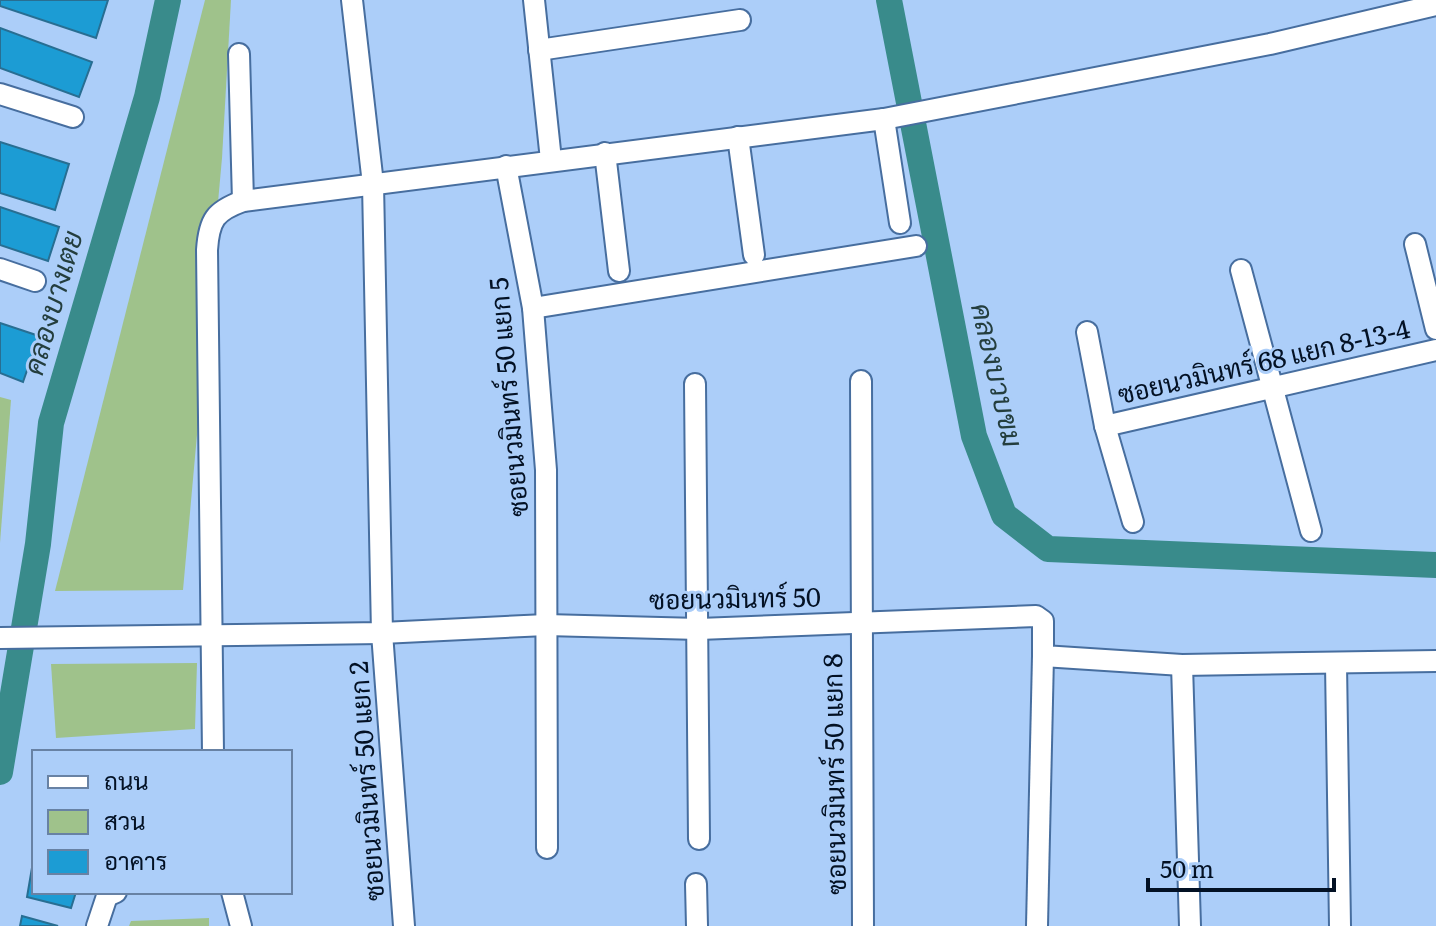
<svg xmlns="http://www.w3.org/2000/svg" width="1436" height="926" font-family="Literata,Sarabun,serif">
  <rect width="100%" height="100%" fill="#accef9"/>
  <!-- green -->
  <g fill="#9fc28b">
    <polygon points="205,0 231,0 222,158 183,590 55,591"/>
    <polygon points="0,397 11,400 0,543"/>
    <polygon points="197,663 195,729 56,738 51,664"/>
    <polygon points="209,918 209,926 129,926 131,921"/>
  </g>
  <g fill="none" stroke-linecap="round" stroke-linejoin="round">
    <!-- canal -->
    <g stroke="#398b8b" stroke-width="26">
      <polyline points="889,0 974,436 1004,515 1048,549 1436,565"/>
      <polyline points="0,772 38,544 51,423 147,97 168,0"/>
    </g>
  </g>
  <!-- building -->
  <g fill="#1c9cd4" stroke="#286e92" stroke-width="2">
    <polygon points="0,0 108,0 96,38 0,6"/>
    <polygon points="0,28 92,62 79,97 0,68"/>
    <polygon points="0,142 69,164 55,210 0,193"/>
    <polygon points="0,207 59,227 48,261 0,245"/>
    <polygon points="0,323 39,336 23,382 0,373"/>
    <polygon points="34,856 34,892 76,892 71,908 27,897"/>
    <polygon points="22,916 58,926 20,926"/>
  </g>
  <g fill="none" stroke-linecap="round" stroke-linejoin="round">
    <defs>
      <g id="minor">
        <polyline points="352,0 373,184 382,633 404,926"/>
        <polyline points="534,0 551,160"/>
        <polyline points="539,50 740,20"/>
        <polyline points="239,54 243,201"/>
        <polyline points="0,94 73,117"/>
        <polyline points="884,119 900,223"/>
        <polyline points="738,137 754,255"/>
        <polyline points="605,153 619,271"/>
        <polyline points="506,166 533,308 546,470 547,848"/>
        <polyline points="1415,244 1436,329"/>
        <polyline points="0,269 35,281"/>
        <polyline points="1241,270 1311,531"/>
        <polyline points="533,308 916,246"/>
        <polyline points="1087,332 1105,426 1133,522"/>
        <polyline points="861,381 863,926"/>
        <polyline points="695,384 699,839"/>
        <polyline points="1105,426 1436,350"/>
        <polyline points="0,638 382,633 546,625 699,629 1036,616 1043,621 1043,656 1182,665 1436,661"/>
        <polyline points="1336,664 1340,926"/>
        <polyline points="1182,665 1190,926"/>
        <path d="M213,752L207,250C209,220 215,211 243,201L884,119L1270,44L1436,5"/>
        <polyline points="696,884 697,926"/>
        <polyline points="232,892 241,926"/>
        <polyline points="97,926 107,896 116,892"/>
        <polyline points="1037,926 1043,656"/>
      </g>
    </defs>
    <!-- minor casing -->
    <use href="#minor" stroke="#476e9f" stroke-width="24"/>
    <!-- minor -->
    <use href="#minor" stroke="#fff" stroke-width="20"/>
  </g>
  <g text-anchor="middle" stroke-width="6" stroke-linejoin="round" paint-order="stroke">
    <!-- street labels -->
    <g font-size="26" fill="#031124" stroke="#accef9">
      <text transform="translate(1264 362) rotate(-13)" y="9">ซอยนวมินทร์ 68 แยก 8-13-4</text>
      <text transform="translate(509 397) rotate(-95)" y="9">ซอยนวมินทร์ 50 แยก 5</text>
      <text transform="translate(735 599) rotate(-1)" y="9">ซอยนวมินทร์ 50</text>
      <text transform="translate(835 774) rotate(-91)" y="9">ซอยนวมินทร์ 50 แยก 8</text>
      <text transform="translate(367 781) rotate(-94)" y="9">ซอยนวมินทร์ 50 แยก 2</text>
    </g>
    <!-- water labels -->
    <g font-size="28" font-style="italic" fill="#243e3e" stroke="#accef9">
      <text transform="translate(53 303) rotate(-74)" y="10">คลองบางเตย</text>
      <text transform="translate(997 375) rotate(77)" y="10">คลองบวบขม</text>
    </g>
  </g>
  <!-- legend -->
  <rect x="32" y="750" width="260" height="144" fill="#accef9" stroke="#6882a4" stroke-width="2"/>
  <rect x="48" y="776" width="40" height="12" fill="#ffffff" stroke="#6882a4" stroke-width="2"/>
  <text x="104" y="790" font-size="24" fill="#031124">ถนน</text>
  <rect x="48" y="810" width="40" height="24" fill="#9fc28b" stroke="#6882a4" stroke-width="2"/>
  <text x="104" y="830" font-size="24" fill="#031124">สวน</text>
  <rect x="48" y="850" width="40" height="24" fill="#1c9cd4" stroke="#6882a4" stroke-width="2"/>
  <text x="104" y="870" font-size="24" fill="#031124">อาคาร</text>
  <!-- scale -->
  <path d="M1148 878v12h186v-12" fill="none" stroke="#031124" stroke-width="4"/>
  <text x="1160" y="878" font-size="24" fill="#031124" stroke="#accef9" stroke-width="6" paint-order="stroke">50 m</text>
</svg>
